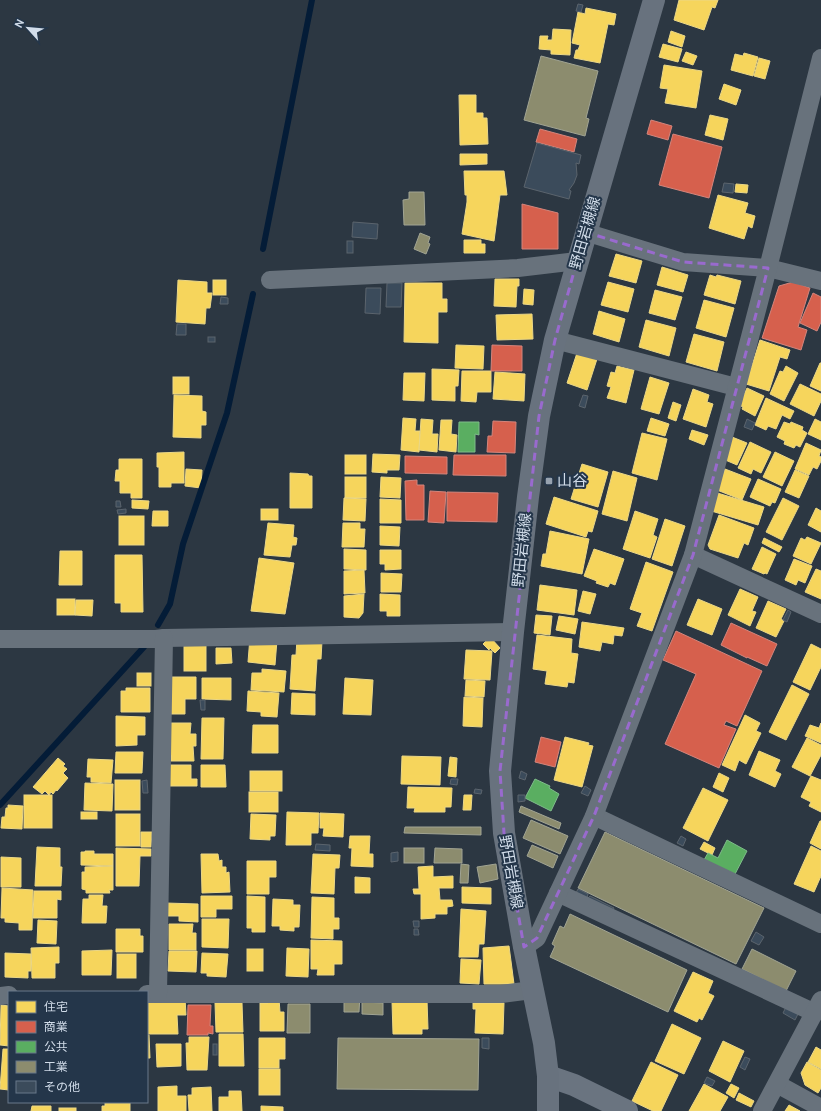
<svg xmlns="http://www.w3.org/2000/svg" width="821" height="1111" font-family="Cabin,'Noto Sans JP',sans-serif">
  <rect width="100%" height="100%" fill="#2c3742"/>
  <!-- homes -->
  <g fill="#f6d55c" stroke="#ebd786">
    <polygon points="679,0 718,0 715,8 712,7 704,30 674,20"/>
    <polygon points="586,8 616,14 614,25 608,24 600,63 574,58 576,50 578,50 580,45 572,43 578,12 585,14"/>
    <polygon points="553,29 571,30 570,55 551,54 551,50 539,49 540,36 548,36 547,40 552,40"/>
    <polygon points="671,31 685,36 682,47 668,42"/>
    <polygon points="663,44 682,49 678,62 659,57"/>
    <polygon points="686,52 697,56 693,65 682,61"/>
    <polygon points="744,53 758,57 753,76 731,70 735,54 743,56"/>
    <polygon points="759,58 770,61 765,79 754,76"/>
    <polygon points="664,65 702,71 696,108 665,103 668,89 660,88"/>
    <polygon points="724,84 741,90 736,105 719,99"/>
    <polygon points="459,95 476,95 476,113 483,113 483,118 487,118 488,144 460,145"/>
    <polygon points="710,115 728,119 723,140 705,135"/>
    <polygon points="460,154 487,154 487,164 460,165"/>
    <polygon points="464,171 504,171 507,195 500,195 494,241 462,234 467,202 467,195 465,195"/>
    <polygon points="736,184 748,185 747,193 735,192"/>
    <polygon points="718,195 748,203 745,213 755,216 752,228 748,226 744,239 709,228"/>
    <polygon points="464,240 481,240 481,244 485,244 485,253 464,253"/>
    <polygon points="616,254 642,261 636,283 609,276"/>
    <polygon points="662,267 688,275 683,292 657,285"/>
    <polygon points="710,275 716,277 717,275 741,281 735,304 704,295"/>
    <polygon points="495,279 519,279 519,286 517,286 516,307 494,306"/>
    <polygon points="178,280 207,282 207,293 212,293 210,308 206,308 205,324 176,322"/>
    <rect x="213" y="280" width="13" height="15"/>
    <polygon points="608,282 634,289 628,312 601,305"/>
    <polygon points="405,283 442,283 442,299 447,299 447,312 438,312 438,343 404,342"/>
    <polygon points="524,289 534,290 533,305 523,304"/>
    <polygon points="655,290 682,297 675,320 649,313"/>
    <polygon points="704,300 734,308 726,337 696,328"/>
    <polygon points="599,311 625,319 619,342 593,334"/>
    <polygon points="532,314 533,339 497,340 496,315"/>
    <polygon points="646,320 676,328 669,356 639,347"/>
    <polygon points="694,334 724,342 717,371 686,362"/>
    <polygon points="760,340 790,350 787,359 780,357 769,391 746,384"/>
    <polygon points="456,345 484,346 483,369 455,368"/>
    <polygon points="577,353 597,359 587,390 567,383"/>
    <polygon points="820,363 821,363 821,391 810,386"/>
    <polygon points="617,366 634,370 626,403 607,398 611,387 607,386 611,372 615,373"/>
    <polygon points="786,366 798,373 784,401 770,394 780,371 783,372"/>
    <polygon points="432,369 459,370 458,386 455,386 455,401 432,400"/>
    <polygon points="462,371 491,371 491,392 477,392 476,402 461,401"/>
    <polygon points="495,372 525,374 524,401 493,399"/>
    <polygon points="404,373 425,373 424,401 403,400"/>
    <rect x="173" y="377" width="16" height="17"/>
    <polygon points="650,377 669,383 659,414 641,409"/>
    <polygon points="800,384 821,394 821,401 814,416 790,404"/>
    <polygon points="747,388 764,396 755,416 742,409 743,407 739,405"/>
    <polygon points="693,389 709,395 707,402 713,404 706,427 683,419"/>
    <polygon points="174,395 202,396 202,411 206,412 206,425 201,425 201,438 173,437"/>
    <polygon points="766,398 794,411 790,419 782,415 776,429 768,426 766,430 755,425"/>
    <polygon points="673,402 681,405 676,421 668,418"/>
    <polygon points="403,418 416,419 415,431 420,431 419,452 401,450"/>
    <polygon points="651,418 669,424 665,436 647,431"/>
    <polygon points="421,419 433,420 432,434 438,434 437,452 419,450"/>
    <polygon points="815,419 821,422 821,440 808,434"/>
    <polygon points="441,420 452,420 451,434 457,435 456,452 439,450"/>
    <polygon points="784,422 790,424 791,422 803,427 802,430 807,433 800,447 796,445 794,448 784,444 785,441 777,437"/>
    <polygon points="692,430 708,435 704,445 689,439"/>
    <polygon points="642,433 667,439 657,480 632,473"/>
    <polygon points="732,437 747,443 737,465 723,459"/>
    <polygon points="750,442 771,452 761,473 753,469 751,474 738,468"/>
    <polygon points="806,443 821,450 819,456 821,457 821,461 817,469 813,467 809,475 795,469"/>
    <polygon points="184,452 184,483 171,483 171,487 159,487 159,467 157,467 157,453"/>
    <polygon points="775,452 794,461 782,486 763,477"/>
    <polygon points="373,454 400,455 399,470 387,470 387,473 372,472"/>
    <rect x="345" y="455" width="21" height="19"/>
    <polygon points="119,459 142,459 142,498 131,498 131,493 120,493 120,481 115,481 116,470 119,470"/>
    <polygon points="582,464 608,472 598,507 571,499"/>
    <polygon points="186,469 202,470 201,488 185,486"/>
    <polygon points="725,469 751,479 742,500 717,490"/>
    <polygon points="795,470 809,476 799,498 785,492"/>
    <polygon points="613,471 637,478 627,521 602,514"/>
    <polygon points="290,473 308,474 309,476 312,476 312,508 290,508"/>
    <rect x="345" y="477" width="21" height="21"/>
    <polygon points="381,477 401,478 400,498 380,497"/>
    <polygon points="758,479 781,489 775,503 772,502 770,506 750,497"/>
    <polygon points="714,492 764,507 758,525 708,510"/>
    <polygon points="554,497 598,511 592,532 588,531 586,537 546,524"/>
    <polygon points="344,498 366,499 365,521 343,520"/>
    <polygon points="783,498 799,506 782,540 766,532"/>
    <polygon points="380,499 401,500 401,523 380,523"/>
    <polygon points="132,500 149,501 148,509 132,508"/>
    <polygon points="816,508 821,511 821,532 808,525"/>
    <rect x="261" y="509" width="17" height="11"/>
    <polygon points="153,511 168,511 168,526 152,526"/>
    <polygon points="635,511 658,519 653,535 657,537 650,558 623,549"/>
    <polygon points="719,515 754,528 748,545 744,543 738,558 710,549 708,545"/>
    <rect x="119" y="516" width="25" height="29"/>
    <polygon points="665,519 685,526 672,566 652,559"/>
    <polygon points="268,523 294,525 293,537 297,538 296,545 292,545 290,557 264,555"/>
    <polygon points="343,523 360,523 360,529 365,529 364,547 342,547"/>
    <polygon points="380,526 400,527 399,546 380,545"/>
    <polygon points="550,531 589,539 582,574 541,566 543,554 546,554"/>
    <polygon points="807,537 821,543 811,564 793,556 801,538 805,540"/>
    <polygon points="764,538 782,547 779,552 762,543"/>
    <polygon points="762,547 776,554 767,574 765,573 764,574 752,569"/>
    <polygon points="344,549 366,550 366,570 344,569"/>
    <polygon points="594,549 624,559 615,585 610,583 608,587 596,583 597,581 584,576"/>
    <polygon points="380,550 401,550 401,569 385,570 385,564 380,564"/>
    <polygon points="60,551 82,551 82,585 59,585"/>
    <polygon points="115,555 142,555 143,612 121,612 121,603 115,603"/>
    <polygon points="259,558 294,563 285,614 251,611"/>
    <polygon points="794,559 812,566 805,583 798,580 796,585 785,580"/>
    <polygon points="646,562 673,572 652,631 637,626 642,613 630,609"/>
    <polygon points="816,569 821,571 821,599 805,592"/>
    <polygon points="364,570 365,593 344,594 344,571"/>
    <polygon points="381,573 402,574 401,592 381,592"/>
    <polygon points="540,585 577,590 574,615 537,610"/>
    <polygon points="740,589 758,597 752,611 756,612 750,626 728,615"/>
    <polygon points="583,591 596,594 590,614 578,611"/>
    <polygon points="364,594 363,613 359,618 344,617 344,596"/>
    <polygon points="380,594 400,595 400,616 387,616 387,611 380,611"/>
    <rect x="57" y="599" width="18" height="16"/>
    <polygon points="698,599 722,609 712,635 687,625"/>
    <polygon points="76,600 93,600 92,616 75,615"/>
    <polygon points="768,601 786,609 781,619 784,621 776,637 756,628"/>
    <polygon points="536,615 552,616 550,635 534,633"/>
    <polygon points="559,616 578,619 575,634 556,630"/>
    <polygon points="582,622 624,628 622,636 614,635 613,644 602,642 600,651 579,647"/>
    <polygon points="537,635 572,639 571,653 578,654 574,683 568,682 567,687 545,684 547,671 533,669"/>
    <polygon points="250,637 277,640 275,665 248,662"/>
    <polygon points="490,637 500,648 495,653 490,648 489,650 483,644"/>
    <polygon points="297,639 322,641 321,659 317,659 315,691 290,689 292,655 296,655"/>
    <rect x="184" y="640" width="22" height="31"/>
    <polygon points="811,644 821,649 821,667 810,690 793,682"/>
    <polygon points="216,648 231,648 232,663 216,664"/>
    <polygon points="466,650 492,651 490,680 464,679"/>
    <polygon points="262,669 286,671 284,692 251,690 252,673 262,673"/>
    <rect x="137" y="673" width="14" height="13"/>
    <polygon points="168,677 196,677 196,699 185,699 185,714 167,714"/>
    <polygon points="202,678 231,678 231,700 202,699"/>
    <polygon points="345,678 373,680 371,715 343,714"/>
    <polygon points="466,680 485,681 484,697 465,696"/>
    <polygon points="792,685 809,694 786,740 769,732"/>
    <polygon points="126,688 150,688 150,712 121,712 121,691 126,691"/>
    <polygon points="248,691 279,693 277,717 261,716 261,712 247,711"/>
    <polygon points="292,693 315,694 315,715 291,714"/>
    <polygon points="464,697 483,698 482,727 463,726"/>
    <polygon points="745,715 760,723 756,731 761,733 746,764 739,760 735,771 722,765"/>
    <polygon points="116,716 145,717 145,735 137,735 137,745 116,746"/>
    <polygon points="202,718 224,718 223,759 201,759"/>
    <polygon points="168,723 191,723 190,734 196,734 196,746 193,746 194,761 171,761 171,755 168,755"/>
    <polygon points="821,723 821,743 805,736 810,725 819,728"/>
    <polygon points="253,725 278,725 278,753 252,753"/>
    <polygon points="565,737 589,743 588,745 593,746 582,787 554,780"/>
    <polygon points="807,738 821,745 821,755 810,776 792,767"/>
    <polygon points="759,751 780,760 775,771 781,774 775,787 749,775"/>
    <polygon points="116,752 143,752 142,773 115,773"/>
    <polygon points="402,756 441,757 440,785 401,784"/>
    <polygon points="450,757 457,758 456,777 448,776"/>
    <polygon points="58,758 65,764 63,766 67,769 63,773 68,778 57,791 56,790 53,794 51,792 49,795 45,791 42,794 33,787"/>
    <polygon points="88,759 113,760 111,783 91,782 91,777 87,777"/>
    <polygon points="168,765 191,765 191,779 197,779 197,786 168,786"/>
    <polygon points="201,765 225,765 226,787 201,787"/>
    <rect x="250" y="771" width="32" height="20"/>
    <polygon points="719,773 729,778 723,792 713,787"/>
    <polygon points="811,776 821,780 821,812 809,806 811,802 801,797"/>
    <rect x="115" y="780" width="25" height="30"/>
    <polygon points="85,783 113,784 112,811 84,810"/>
    <polygon points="408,787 452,788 451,807 445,807 445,812 414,812 415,808 407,808"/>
    <polygon points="703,788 728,800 708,841 683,828"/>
    <rect x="249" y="792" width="29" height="20"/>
    <rect x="24" y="795" width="28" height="33"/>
    <polygon points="464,795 472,795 471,810 463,810"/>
    <polygon points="8,805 23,806 22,829 1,828 2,817 5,817 6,808 8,808"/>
    <rect x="81" y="812" width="16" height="7"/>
    <polygon points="287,812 319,813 318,833 311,833 311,845 286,845"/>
    <polygon points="320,813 344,814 343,837 323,836 324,828 320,828"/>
    <rect x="116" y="814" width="24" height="32"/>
    <polygon points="251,814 276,815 275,836 270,836 270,840 250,839"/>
    <polygon points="820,821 821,821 821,849 810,843"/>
    <polygon points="141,832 152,832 151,847 141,847"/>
    <polygon points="350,836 370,836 369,854 373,854 373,867 351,866 352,848 349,848"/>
    <polygon points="704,842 715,848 712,855 700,849"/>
    <polygon points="811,846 821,851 821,876 814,892 794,884"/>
    <polygon points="37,847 60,848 60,867 62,867 61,886 35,886"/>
    <polygon points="116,848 151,849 151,856 140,856 139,886 116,886"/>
    <polygon points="85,851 94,851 94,854 113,854 113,866 81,865 81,852 85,852"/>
    <polygon points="201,854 218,854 219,861 222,860 222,867 226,867 226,873 229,872 230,892 202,893"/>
    <polygon points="313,854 340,855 339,868 335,868 334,894 311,893"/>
    <polygon points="1,857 21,858 21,887 1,887"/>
    <polygon points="247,861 276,861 276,877 269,877 269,894 247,894"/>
    <polygon points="113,866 113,890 109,890 110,893 86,893 86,890 82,889 82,872 85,872 85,867"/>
    <polygon points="433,866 433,877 453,876 453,888 439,888 440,900 452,900 453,906 447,907 447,914 435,914 435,918 421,919 421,894 414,894 413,889 419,889 418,867"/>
    <polygon points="355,877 370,878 370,893 355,893"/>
    <polygon points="462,887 491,888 491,904 462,903"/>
    <polygon points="2,888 33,890 32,930 19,930 19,923 5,922 5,918 1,918"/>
    <polygon points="34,891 61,891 61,900 57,899 57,918 33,918"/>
    <polygon points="89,895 103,895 102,906 107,906 106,923 82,923 83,899 89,899"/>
    <polygon points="201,896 232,896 232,909 216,909 216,917 201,917"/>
    <polygon points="247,896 265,897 265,932 252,932 252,928 247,928"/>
    <polygon points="312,897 334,898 334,918 339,918 339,929 333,929 333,939 311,938"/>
    <polygon points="273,899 293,900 293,905 300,905 299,927 294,927 294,931 280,930 280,926 272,926"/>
    <polygon points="166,903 198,904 198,922 179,921 179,916 166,916"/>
    <polygon points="461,909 486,911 484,944 479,944 478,957 459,957"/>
    <polygon points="202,919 229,919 228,948 202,947"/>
    <polygon points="38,920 57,921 56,944 37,943"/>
    <polygon points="169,924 193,924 192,933 196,933 196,950 169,950"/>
    <polygon points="116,929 140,929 140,936 143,936 143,952 116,952"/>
    <polygon points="311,940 342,941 342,964 334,964 334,975 317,975 318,969 311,969"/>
    <polygon points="509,946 514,984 484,984 483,948"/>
    <polygon points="59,947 59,963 55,963 55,978 32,978 31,948"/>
    <polygon points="287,948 309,949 308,977 286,976"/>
    <rect x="247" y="949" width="16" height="22"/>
    <polygon points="112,950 111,975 82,975 82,951"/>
    <polygon points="169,951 197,951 196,972 168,971"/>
    <polygon points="5,953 31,954 31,971 28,971 28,978 5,977"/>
    <polygon points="202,953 228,954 226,977 207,976 207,973 201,973"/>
    <rect x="117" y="954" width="19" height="24"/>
    <polygon points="461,959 481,960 479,984 460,983"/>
    <polygon points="693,972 713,981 708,993 714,996 702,1020 699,1018 697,1022 674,1011"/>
    <polygon points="185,998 186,1015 177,1015 178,1034 147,1034 147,1002"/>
    <polygon points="268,999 279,999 280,1012 284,1012 284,1031 260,1031 260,1003 268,1003"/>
    <polygon points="427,1000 428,1029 422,1029 422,1034 393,1034 392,1001"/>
    <polygon points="215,1003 242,1003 243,1032 216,1032"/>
    <polygon points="473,1003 504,1003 503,1034 475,1033 476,1009 473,1009"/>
    <polygon points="1,1005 9,1006 9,1046 0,1045"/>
    <polygon points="672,1024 701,1038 684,1074 655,1061"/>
    <polygon points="219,1034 243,1034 244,1066 219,1066"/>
    <polygon points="147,1035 149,1035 150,1058 147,1058"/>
    <polygon points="189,1037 209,1037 207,1070 187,1070 186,1043 189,1043"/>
    <polygon points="259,1038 285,1038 285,1059 279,1059 279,1068 259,1068"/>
    <polygon points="723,1041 744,1051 730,1082 709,1071"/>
    <polygon points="156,1044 181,1044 181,1066 157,1067"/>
    <polygon points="816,1047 821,1050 821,1069 808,1062"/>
    <polygon points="3,1049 9,1049 9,1090 0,1089"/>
    <polygon points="651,1062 678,1075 661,1111 653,1111 632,1101"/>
    <polygon points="807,1062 821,1070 821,1088 818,1093 805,1085 801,1073"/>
    <rect x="259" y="1069" width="21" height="26"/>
    <polygon points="704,1084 728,1097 720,1111 689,1111"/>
    <polygon points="731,1084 739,1088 734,1098 726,1093"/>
    <polygon points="177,1086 177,1096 186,1096 186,1111 158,1111 158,1087"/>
    <polygon points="211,1087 212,1111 189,1111 188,1095 192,1095 192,1088"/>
    <polygon points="229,1091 241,1091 242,1111 219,1111 219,1097 229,1097"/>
    <polygon points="739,1093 754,1101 751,1107 736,1100"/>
    <polygon points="105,1102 130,1102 130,1111 102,1111 102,1106 105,1106"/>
    <polygon points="789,1105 800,1111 785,1111"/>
    <polygon points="32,1106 51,1106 51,1111 31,1111"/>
    <polygon points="261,1106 283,1107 283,1111 261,1111"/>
    <rect x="59" y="1108" width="17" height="3"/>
  </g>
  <!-- shops -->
  <g fill="#d6604d" stroke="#d4857c">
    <polygon points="651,120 672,126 668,140 647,134"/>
    <polygon points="540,129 577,139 574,152 536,142"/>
    <polygon points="673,134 722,147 709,198 659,185"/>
    <polygon points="522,204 558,213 558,249 522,249"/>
    <polygon points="793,282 810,288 798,327 807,330 801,350 762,338 779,286"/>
    <polygon points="813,293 821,297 821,322 817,331 800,323"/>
    <polygon points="492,345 522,346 522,371 491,371"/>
    <polygon points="493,421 516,422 515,453 487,452 488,436 492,436"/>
    <polygon points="454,455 506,455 506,476 453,475"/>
    <polygon points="405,456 447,457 447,474 405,473"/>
    <polygon points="417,480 417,485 424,485 424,520 406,520 405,481"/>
    <polygon points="430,491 446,492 444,523 428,522"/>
    <polygon points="447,492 498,493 497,522 447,521"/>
    <polygon points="731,623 777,644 767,666 747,657 747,658 721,645"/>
    <polygon points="676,631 762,671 737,726 726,721 724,725 736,729 719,768 665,744 696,674 663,660"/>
    <polygon points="541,737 561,742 555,767 535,762"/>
    <polygon points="188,1005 211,1005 210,1026 213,1026 213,1034 208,1033 208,1035 187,1035"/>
  </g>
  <!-- public -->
  <g fill="#5aae61" stroke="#7ebc8a">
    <polygon points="459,422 479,422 479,435 475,434 475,452 458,452"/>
    <polygon points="535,779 550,786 549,788 559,794 551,811 525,798"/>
    <polygon points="727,840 747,851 734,876 704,860 708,853 718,858"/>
  </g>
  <!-- industry -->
  <g fill="#8c8c6e" stroke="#a1a493">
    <polygon points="541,56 598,71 586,118 589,119 585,136 524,120"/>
    <polygon points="409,192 424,192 425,225 404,225 403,200 409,199"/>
    <polygon points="420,233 430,237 428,243 430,244 426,254 414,249"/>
    <polygon points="521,806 561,823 559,829 519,812"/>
    <polygon points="531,820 568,836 560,854 523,838"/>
    <polygon points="405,827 481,827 481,835 404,833"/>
    <polygon points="605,832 764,908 736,964 578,888"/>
    <polygon points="532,845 558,856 553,868 527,856"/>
    <rect x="404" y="848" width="20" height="15"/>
    <polygon points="435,848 462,849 462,863 434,863"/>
    <polygon points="461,864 469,865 468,883 460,883"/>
    <polygon points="496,864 498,879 480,883 477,867"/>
    <polygon points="570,914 687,970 668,1012 550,957 555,946 552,944 560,926 564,928"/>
    <polygon points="752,949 796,971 786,991 742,969"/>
    <polygon points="344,994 360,995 359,1012 344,1012"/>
    <polygon points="362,1002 383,1003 383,1015 362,1014"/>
    <polygon points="288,1004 310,1004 310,1033 287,1033"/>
    <polygon points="338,1038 479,1039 478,1090 337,1089"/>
  </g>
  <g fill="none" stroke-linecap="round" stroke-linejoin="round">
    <!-- stream -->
    <g stroke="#041c37" stroke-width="6">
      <polyline points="263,249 312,0"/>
      <polyline points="158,625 170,604 183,544 227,413 253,294"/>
      <polyline points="0,805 144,647"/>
    </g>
  </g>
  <!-- building -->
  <g fill="#3b4b5b" stroke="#5b646d">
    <polygon points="578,4 583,5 581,12 576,11"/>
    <polygon points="537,143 581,155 579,164 576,163 577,175 574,183 569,190 571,191 569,199 524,187"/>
    <polygon points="724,183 734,184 733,193 722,192"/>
    <polygon points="353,222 378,224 377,239 352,237"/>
    <rect x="347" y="241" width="6" height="12"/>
    <polygon points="387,283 402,283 401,307 386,307"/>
    <polygon points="366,288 381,288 380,314 365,313"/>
    <polygon points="221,297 228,298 228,304 220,304"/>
    <polygon points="177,324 186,324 186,335 176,335"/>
    <rect x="208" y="337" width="7" height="5"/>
    <polygon points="583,395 588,396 585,408 579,406"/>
    <polygon points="747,419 755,423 752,430 744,427"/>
    <polygon points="116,501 120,501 121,507 116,507"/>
    <polygon points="126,509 126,513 118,514 117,510"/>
    <polygon points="788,610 791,612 787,622 783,620"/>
    <polygon points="200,700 205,700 205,710 201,710"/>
    <polygon points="521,771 527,774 525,780 519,778"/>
    <polygon points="451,779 458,779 457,785 450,784"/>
    <polygon points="147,780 148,793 143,793 142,781"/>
    <polygon points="585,786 591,790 588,796 581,793"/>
    <polygon points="475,789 482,790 481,794 474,793"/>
    <polygon points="518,795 525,795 525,801 518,802"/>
    <polygon points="681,836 686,839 683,846 677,843"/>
    <polygon points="316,844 330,845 330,851 315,850"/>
    <polygon points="398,852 398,861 391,862 391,853"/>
    <polygon points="578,889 588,894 587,898 576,893"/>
    <polygon points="590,896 614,908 613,910 588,898"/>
    <polygon points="413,921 419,921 419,927 414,927"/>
    <polygon points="414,929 418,929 419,935 414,935"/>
    <polygon points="756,932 764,937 759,945 751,941"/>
    <polygon points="786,1007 798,1014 795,1020 783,1013"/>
    <polygon points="482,1038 489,1038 489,1049 482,1048"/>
    <rect x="213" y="1044" width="4" height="11"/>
    <polygon points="745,1057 750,1059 745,1070 740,1067"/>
    <polygon points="707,1077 715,1081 712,1086 704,1083"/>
  </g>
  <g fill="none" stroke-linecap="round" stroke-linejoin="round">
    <!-- street -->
    <g stroke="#68727c" stroke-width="18">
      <polyline points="585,232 683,262 768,268 821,281"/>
      <polyline points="270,280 518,268 577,261"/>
      <polyline points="555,340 736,387"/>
      <polyline points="693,555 821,614"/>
      <polyline points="0,639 156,639 164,638 513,632"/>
      <polyline points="594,816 821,924"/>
      <polyline points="558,893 815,1013"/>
      <polyline points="524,947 537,938 594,816 693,555 768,268 821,58"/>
      <polyline points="147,994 501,994 532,990"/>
      <polyline points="158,994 164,638"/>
      <polyline points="0,996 9,995"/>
      <polyline points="777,1084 821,1108"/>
      <polyline points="762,1111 821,1000"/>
    </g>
    <!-- secondary -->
    <polyline stroke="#6a7480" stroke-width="22" points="548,1076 574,1085 627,1111"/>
    <!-- primary -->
    <polyline stroke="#68727e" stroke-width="22" points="548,1111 548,1076 544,1043 524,947 504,833 500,771 513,632 528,497 539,416 555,340 654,0"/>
  </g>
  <!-- marked area -->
  <path fill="none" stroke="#996ace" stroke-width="3" stroke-dasharray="8 5" stroke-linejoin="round" d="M585,232L683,262L768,268L693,555L594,816L537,938L524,947L504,833L500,771L539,416L555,340Z"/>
  <!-- markers -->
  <rect fill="#97a2af" stroke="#24364a" stroke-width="1.5" x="545" y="477" width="8" height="8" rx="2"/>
  <g text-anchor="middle" stroke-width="4" stroke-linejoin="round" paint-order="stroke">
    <!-- street labels -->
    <g font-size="15" fill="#d1dce9" stroke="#24364a">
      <text transform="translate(585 233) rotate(-74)" y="5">野田岩槻線</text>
      <text transform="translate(522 550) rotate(-84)" y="5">野田岩槻線</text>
      <text transform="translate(511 872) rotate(80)" y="5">野田岩槻線</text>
    </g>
    <!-- poi labels -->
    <g font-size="15" fill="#d1dce9" stroke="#24364a" text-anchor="start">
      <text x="557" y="486">山谷</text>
    </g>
  </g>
  <!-- legend -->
  <rect x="8" y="991" width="140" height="112" fill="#24364a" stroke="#69788a"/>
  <rect x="16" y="1001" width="20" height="12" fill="#f6d55c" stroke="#69788a"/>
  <text x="44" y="1011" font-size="12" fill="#d1dce9">住宅</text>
  <rect x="16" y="1021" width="20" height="12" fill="#d6604d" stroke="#69788a"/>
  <text x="44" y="1031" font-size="12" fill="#d1dce9">商業</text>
  <rect x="16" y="1041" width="20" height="12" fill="#5aae61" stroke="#69788a"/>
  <text x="44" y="1051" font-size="12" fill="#d1dce9">公共</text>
  <rect x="16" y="1061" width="20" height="12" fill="#8c8c6e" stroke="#69788a"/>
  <text x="44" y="1071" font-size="12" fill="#d1dce9">工業</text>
  <rect x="16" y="1081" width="20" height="12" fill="#3b4b5b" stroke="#69788a"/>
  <text x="44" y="1091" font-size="12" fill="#d1dce9">その他</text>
  <!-- north arrow -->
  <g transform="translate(28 28) rotate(297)" stroke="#24364a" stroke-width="3" paint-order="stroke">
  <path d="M0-3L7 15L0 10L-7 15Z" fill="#d1dce9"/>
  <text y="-6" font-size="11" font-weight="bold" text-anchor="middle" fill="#d1dce9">N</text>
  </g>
</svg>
